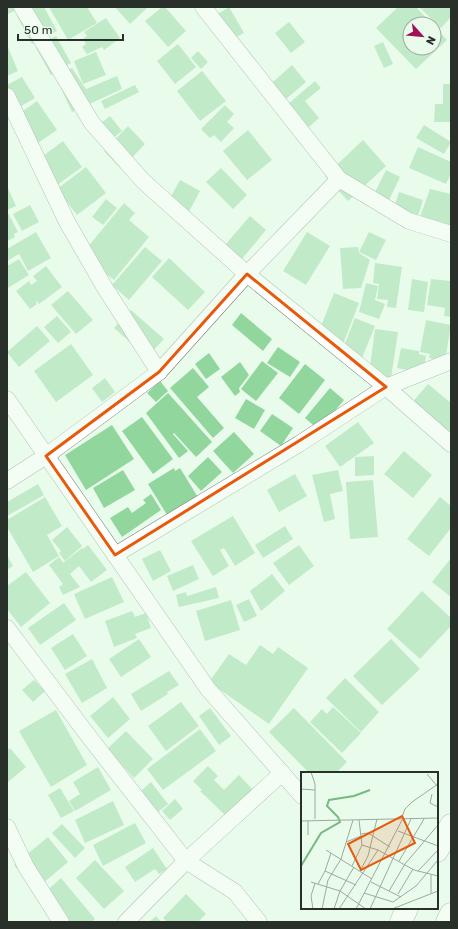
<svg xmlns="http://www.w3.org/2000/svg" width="458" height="929" font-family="Rubik,sans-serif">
  <rect width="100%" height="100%" fill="#e9fceb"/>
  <!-- building -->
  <g fill="#91d69d">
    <polygon points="7,7 22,7 8,14"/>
    <polygon points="35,7 44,7 57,31 32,44 17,16"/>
    <polygon points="49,7 87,7 97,23 68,40"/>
    <polygon points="115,7 148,7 130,24"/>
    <polygon points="162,7 165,7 186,31 168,47 145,21"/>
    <polygon points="229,7 244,33 225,43 211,18"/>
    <polygon points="398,7 416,7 432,24 410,24 410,48 434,48 434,26 447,40 416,69 376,28"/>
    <polygon points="419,7 451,7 451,17 441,28"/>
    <polygon points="106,18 120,38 104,50 102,47 87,54 82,47 86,44 83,39 87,36 84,32"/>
    <polygon points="289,22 305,42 291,53 275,33"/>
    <polygon points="56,36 71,63 51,75 36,48"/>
    <polygon points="383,42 393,64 384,68 374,46"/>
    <polygon points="178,44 196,67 175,84 157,61"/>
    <polygon points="7,45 18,71 7,76"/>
    <polygon points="198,51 208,62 201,69 191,58"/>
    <polygon points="96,52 106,75 83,84 74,61"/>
    <polygon points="292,65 306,82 279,105 265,89"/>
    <polygon points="72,68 86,89 117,76 122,89 72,112 54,73"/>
    <polygon points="202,71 226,101 200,121 177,91"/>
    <polygon points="22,77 35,98 11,112 7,105 7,85"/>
    <polygon points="315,81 321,88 305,101 319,118 302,133 282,109"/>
    <polygon points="443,84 451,84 451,122 434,122 435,104 443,104"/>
    <polygon points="135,85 139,92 105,109 101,101"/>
    <polygon points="37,101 57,130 35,145 16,116"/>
    <polygon points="225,105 234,114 227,122 234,128 221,142 214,135 210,138 201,129"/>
    <polygon points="110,116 122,131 102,147 90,132"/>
    <polygon points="424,125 451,142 444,154 416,138"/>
    <polygon points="128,126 145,144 121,169 104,151"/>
    <polygon points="248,130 272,160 247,180 223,151"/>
    <polygon points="363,140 386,166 348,201 325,176"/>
    <polygon points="63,141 82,167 53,188 35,162"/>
    <polygon points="418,147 451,162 451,174 446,184 409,168"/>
    <polygon points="86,167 106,193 77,215 57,189"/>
    <polygon points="221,168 247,195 233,209 206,182"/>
    <polygon points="386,170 400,177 383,213 368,206"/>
    <polygon points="180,180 200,191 185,219 164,209"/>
    <polygon points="7,186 16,206 7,210"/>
    <polygon points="430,189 451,194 451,239 417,225"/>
    <polygon points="399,192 423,200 417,219 393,211"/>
    <polygon points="106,199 117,208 103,225 92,217"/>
    <polygon points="124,203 135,213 129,220 149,237 114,280 82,254"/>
    <polygon points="30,205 39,222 22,231 13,214"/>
    <polygon points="7,211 18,232 14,234 15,237 7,241"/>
    <polygon points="250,216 266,230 237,265 220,251"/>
    <polygon points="36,232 51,258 28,271 19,254 7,261 7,249"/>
    <polygon points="307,232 330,246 306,285 283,271"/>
    <polygon points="369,232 386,240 376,260 359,252"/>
    <polygon points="145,247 162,261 129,300 112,285"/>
    <polygon points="358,247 359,253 370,260 361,288 343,289 340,248"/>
    <polygon points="169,258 205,292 188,310 152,277"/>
    <polygon points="19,259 29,275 8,288 7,266"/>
    <polygon points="375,263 402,267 396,308 387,307 388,300 377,299 379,284 373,283"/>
    <polygon points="46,266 62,287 39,304 37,301 36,302 37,304 30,309 16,291 29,281 31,285 37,281 33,276"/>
    <polygon points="412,279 428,282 424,312 408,310"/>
    <polygon points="431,279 451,281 451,317 444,316 445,308 427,305"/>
    <polygon points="366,283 378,286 375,300 385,304 379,319 359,312"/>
    <polygon points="68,291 93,320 76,334 51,305"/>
    <polygon points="334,293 359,303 341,349 337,351 319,344 320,341 316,339"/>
    <polygon points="131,310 164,339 147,357 114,328"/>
    <polygon points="241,313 272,339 263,351 232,325"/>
    <polygon points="57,316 71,332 58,343 44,327"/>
    <polygon points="355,318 375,326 362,358 342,351"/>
    <polygon points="426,320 451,325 445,361 429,358 430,354 420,352"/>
    <polygon points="37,326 50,341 19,367 7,352"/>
    <polygon points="375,329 398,332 391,378 369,375"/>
    <polygon points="71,344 93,375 56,402 34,371"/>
    <polygon points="278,347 300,362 290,377 267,363"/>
    <polygon points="401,348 419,351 419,354 426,356 423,373 397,368"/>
    <polygon points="209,353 220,369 206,379 195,364"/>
    <polygon points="262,361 278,373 256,401 241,389"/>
    <polygon points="240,362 249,375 239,388 240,392 235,396 221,377"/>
    <polygon points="305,364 325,380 299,414 279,398"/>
    <polygon points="193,368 209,387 197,397 224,428 213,438 170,388"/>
    <polygon points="105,378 115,392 102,402 92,388"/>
    <polygon points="160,381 168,391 156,402 147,393"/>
    <polygon points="428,384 451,403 451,439 411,404"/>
    <polygon points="330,388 344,400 319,430 305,418"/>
    <polygon points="168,393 212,442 196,457 174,433 173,434 188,451 179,458 146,413"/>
    <polygon points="246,399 265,410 254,429 235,418"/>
    <polygon points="272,414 293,428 281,446 260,431"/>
    <polygon points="142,417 173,459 153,474 122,431"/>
    <polygon points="358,422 374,443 340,467 325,446"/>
    <polygon points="112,425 134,459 86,490 65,455"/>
    <polygon points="234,432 254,454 233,473 213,451"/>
    <polygon points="404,451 432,475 413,498 384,474"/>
    <polygon points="374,456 374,475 355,476 355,457"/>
    <polygon points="208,457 222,472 201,491 188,476"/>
    <polygon points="174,468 175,471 180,468 199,499 169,518 148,484"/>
    <polygon points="123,470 135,490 104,508 93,488"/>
    <polygon points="338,470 343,491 330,494 335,519 324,522 312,475"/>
    <polygon points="295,474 307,496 279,512 267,490"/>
    <polygon points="373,480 378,537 350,539 346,482"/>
    <polygon points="38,484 44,495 7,516 7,502"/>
    <polygon points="151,494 161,510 122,537 110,518 128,507 132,513 146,503 143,500"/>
    <polygon points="45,497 62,526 47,535 59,556 33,572 7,527 7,520"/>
    <polygon points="440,497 451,506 451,528 429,556 407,539"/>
    <polygon points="233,516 255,553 235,566 224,548 220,550 229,566 213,576 191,541"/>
    <polygon points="285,526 293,539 263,558 255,545"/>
    <polygon points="67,527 82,546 65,561 59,553 61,551 52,540"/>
    <polygon points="88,545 107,570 91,582 79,566 70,574 80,587 63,595 59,587 63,584 49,565 59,557 63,562 63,563 82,548 83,549"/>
    <polygon points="299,545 314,566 289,585 273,563"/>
    <polygon points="160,550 171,571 153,581 142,559"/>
    <polygon points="7,555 13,566 7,570"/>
    <polygon points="451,558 451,597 432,582"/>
    <polygon points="193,565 199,579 173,591 167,576"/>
    <polygon points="26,572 50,603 21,627 7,609 7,586"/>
    <polygon points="272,574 285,591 261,611 250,591"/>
    <polygon points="112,577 124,602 85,619 74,594"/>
    <polygon points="216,587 219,598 179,607 176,595 186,592 187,596"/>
    <polygon points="422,591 451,618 451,626 420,659 387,629"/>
    <polygon points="249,599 257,616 244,622 236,605"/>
    <polygon points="231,600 240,630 205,641 196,611"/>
    <polygon points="64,603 76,620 40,645 28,628"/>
    <polygon points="132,611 135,617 146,613 151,628 135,634 137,638 114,647 105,621"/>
    <polygon points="73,634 87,656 65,670 51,648"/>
    <polygon points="139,639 151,657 121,677 109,659"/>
    <polygon points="391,639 420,669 382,705 353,676"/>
    <polygon points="260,645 273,654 278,647 308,668 269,724 209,682 229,654 246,665"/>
    <polygon points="92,659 107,688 82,703 65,674"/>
    <polygon points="169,671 179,685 167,692 168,694 141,711 131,694"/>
    <polygon points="345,678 379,712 361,732 326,698"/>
    <polygon points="34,680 45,691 33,702 22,690"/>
    <polygon points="113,697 130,719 108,738 90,716"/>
    <polygon points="181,702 199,726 166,751 148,726"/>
    <polygon points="333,707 361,733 342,753 310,722 322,709 327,714"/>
    <polygon points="210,708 231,736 219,745 199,716"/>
    <polygon points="294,708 347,762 336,773 309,773 269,732"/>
    <polygon points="56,710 87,765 51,787 19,731"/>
    <polygon points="200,729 216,751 163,790 147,769"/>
    <polygon points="126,731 153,759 134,778 107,749"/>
    <polygon points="10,748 26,767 7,783 7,751"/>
    <polygon points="208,766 218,776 214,780 224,790 239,775 253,790 227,817 200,791 202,790 193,781"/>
    <polygon points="98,767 111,790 75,811 69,801 80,794 73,782"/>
    <polygon points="151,782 168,804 158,812 141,791"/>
    <polygon points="60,788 74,811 61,818 48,795"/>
    <polygon points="175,799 183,809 170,820 162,811"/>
    <polygon points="113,801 124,825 85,843 75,820"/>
    <polygon points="135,823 146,843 103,866 93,845"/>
    <polygon points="62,824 85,848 75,858 52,833"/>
    <polygon points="48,837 68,862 35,890 14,865"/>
    <polygon points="153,848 167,869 159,874 155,869 135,882 125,867"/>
    <polygon points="95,860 124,891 104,909 76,878"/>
    <polygon points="61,878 95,919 92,922 62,922 41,896"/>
    <polygon points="186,894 206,914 198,922 167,922 163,918"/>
    <polygon points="156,916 161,922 149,922"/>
  </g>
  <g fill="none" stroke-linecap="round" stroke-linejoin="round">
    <defs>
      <g id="minor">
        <polyline points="22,7 92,123 143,181 247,274 386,387 451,444"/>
        <polyline points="203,7 339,179 409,221 451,234"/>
        <polyline points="7,96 67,222 105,288 159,372"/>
        <polyline points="7,399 208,689 302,796"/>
        <polyline points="7,481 46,456 159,372 247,274 339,179"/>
        <polyline points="115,555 299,444 386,387 451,361"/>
        <polyline points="7,628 90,738 186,861 235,892 259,922"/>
        <polyline points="7,827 26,867 61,922"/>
        <polyline points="126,922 186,861 282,773"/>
      </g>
      <g id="highway">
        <polyline points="437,851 451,825"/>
        <polyline points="401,922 407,908"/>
        <polyline points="447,922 451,914"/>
      </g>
    </defs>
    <!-- minor casing -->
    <use href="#minor" stroke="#6e7f70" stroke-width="17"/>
    <!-- highway casing -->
    <use href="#highway" stroke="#6e7f70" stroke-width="23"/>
    <!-- minor -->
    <use href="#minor" stroke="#fff" stroke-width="16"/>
    <!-- highway -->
    <use href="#highway" stroke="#fff" stroke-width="22"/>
  </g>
  <!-- marked area -->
  <path d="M0 0H458V929H0ZM247,274L386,387L115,555L46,456L159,372Z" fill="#e9fceb" fill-opacity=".55" fill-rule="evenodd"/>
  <path fill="none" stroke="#e8590c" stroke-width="3" stroke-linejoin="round" d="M247,274L386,387L115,555L46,456L159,372Z"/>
  <!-- overview -->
  <g transform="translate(301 772)">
    <rect width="137" height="137" fill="#e9fceb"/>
    <path fill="none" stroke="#76ba82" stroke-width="2" d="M0,94L20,61L39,50L37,45L26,34L28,28L53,24L69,18"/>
    <path fill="none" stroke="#9caa9e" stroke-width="1" d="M10,0L14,12V47M126,2L137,15M0,17L14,18M131,22L129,31L137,35M101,45L104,37L111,30L137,12M0,49L137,46M97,59L137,74M60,62L67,61L89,75M7,63V49M45,70L60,64M61,73L77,78L113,98L137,104M25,78L71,107M98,89L123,47M51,94L61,73L58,48M24,99L30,81M59,99L67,84L76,47M117,99L137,78M10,110L39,119L65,137M70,110L100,125M17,112L24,99L55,113M39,119L53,95M88,119L104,92L137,53M63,121L92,130L115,114L137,88M130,121V103M97,122L112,97M12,137L10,124L14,111M21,137L27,108L40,87L52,48M33,137L39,119M38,137L77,78M55,137L101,48M69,137L110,47M91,137L137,119"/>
    <path fill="#e8590c" fill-opacity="0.15" stroke="#e8590c" stroke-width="2" d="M101,44L114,71L60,98L47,72Z"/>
    <rect width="137" height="137" fill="none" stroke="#29302a" stroke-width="2"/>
  </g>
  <!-- border -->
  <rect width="458" height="929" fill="none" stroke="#29302a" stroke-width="16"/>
  <!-- north arrow -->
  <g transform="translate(422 36) rotate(117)"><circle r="19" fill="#e9fceb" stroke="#9caa9e"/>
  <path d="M0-3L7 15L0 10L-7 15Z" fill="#a11058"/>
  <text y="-6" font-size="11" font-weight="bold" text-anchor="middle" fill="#29302a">N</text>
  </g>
  <!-- scale -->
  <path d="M18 34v6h105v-6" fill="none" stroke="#29302a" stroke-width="2"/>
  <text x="24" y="34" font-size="12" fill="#29302a" stroke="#e9fceb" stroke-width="3" paint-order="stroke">50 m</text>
</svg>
